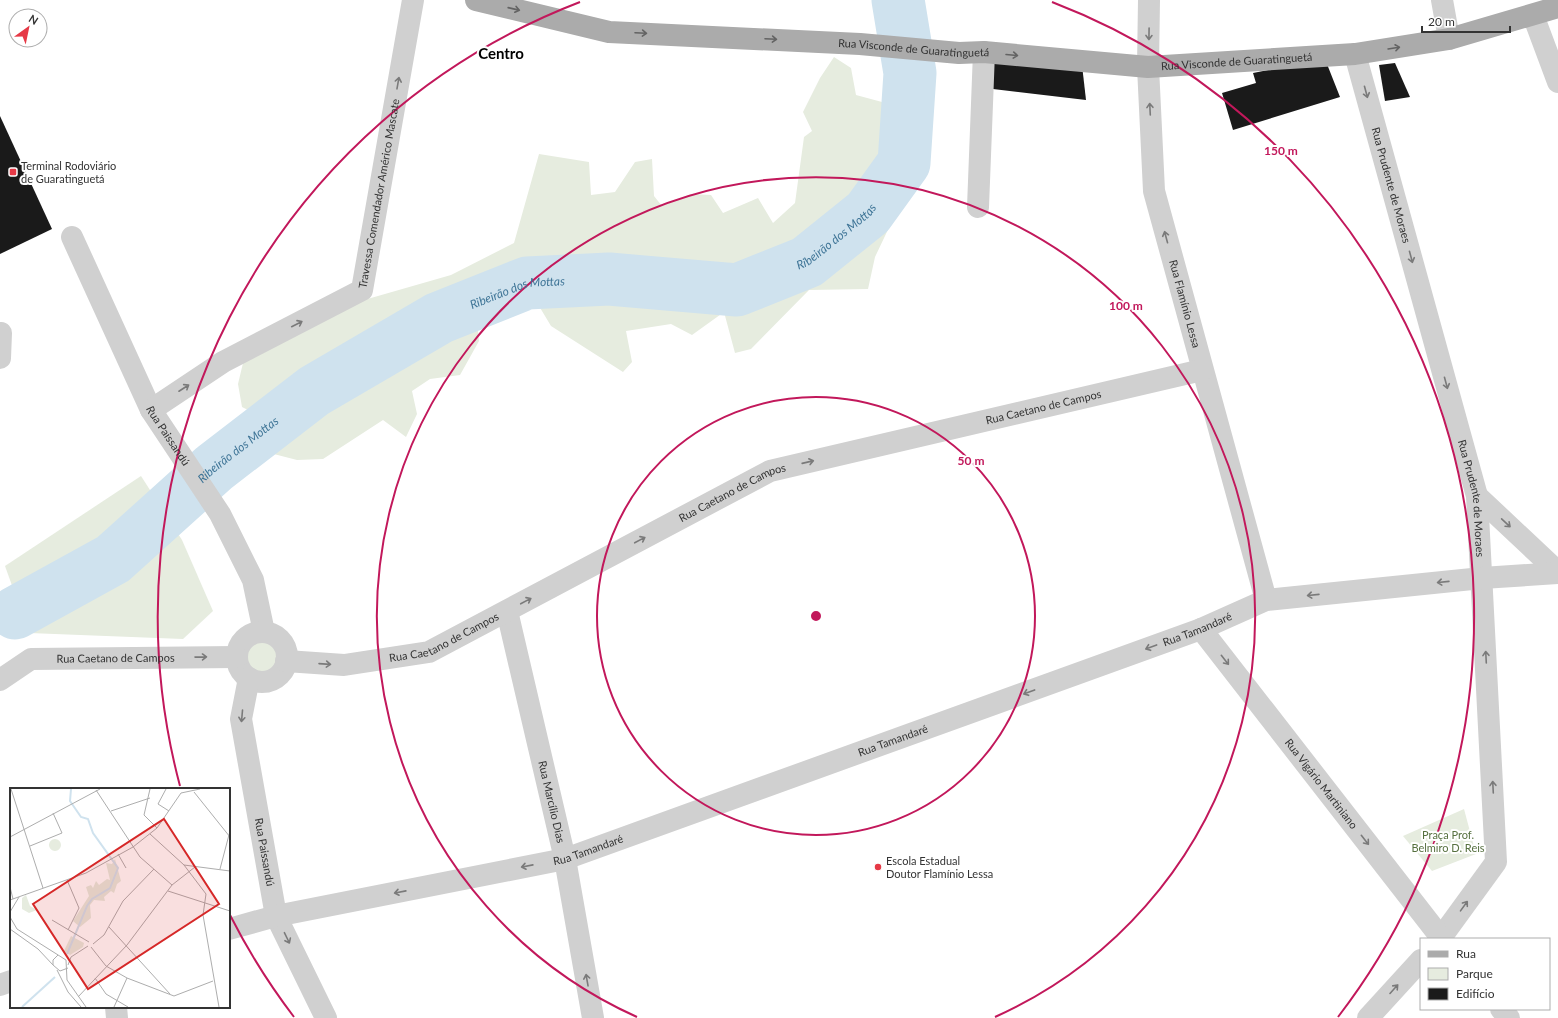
<svg xmlns="http://www.w3.org/2000/svg" width="1558" height="1018" font-family="Lato,sans-serif">
  <rect width="100%" height="100%" fill="#fff"/>
  <!-- green -->
  <g fill="#e6ecdf">
    <polygon points="834,57 851,68 856,95 882,102 929,71 919,118 926,152 914,185 894,217 875,257 868,289 809,290 751,349 735,353 724,312 692,335 671,324 626,331 632,362 623,372 551,326 536,301 477,322 479,341 460,375 430,379 412,391 417,414 406,437 383,420 323,459 297,460 266,452 262,417 242,407 238,384 243,363 364,300 451,275 514,243 539,154 589,162 591,195 615,192 635,162 652,159 654,196 662,206 691,194 711,195 723,213 758,198 773,223 795,203 804,137 812,131 803,112 820,78"/>
    <polygon points="141,476 182,540 213,611 183,639 29,633 5,566"/>
    <circle cx="262" cy="657" r="19"/>
    <polygon points="1464,809 1476,854 1432,871 1403,836"/>
  </g>
  <g fill="none" stroke-linecap="round" stroke-linejoin="round">
    <!-- river -->
    <path stroke="#cfe2ee" stroke-width="53" id="s1" d="M15,613L113,559L214,468L314,391L439,318L527,283L609,279L737,290L807,262L868,213L904,163L910,73L898,0"/>
  </g>
  <!-- building -->
  <g fill="#1a1a1a">
    <polygon points="993,58 1082,65 1086,100 993,89"/>
    <polygon points="1325,59 1340,97 1233,130 1222,93 1256,83 1253,73"/>
    <polygon points="1395,63 1410,97 1385,101 1379,65"/>
    <polygon points="0,116 52,229 0,254"/>
  </g>
  <g fill="none" stroke-linecap="round" stroke-linejoin="round">
    <!-- minor -->
    <g stroke="#d0d0d0" stroke-width="22">
      <path id="s2" d="M1149,0L1148,67L1154,191L1266,600"/>
      <polyline points="1442,0 1449,39"/>
      <polyline points="1533,15 1558,82"/>
      <path id="s3" d="M1355,54L1477,496L1496,862L1440,939"/>
      <polyline points="978,207 984,52"/>
      <path id="s4" d="M72,237L151,410L220,514L253,580L264,632"/>
      <polyline points="0,358 1,333"/>
      <path id="s5" d="M151,410L223,362L362,290L413,0"/>
      <polyline points="1477,496 1558,572"/>
      <path id="s6" d="M507,611L565,859L593,1018"/>
      <path id="s7" d="M1201,629L1442,939"/>
      <circle cx="262" cy="657" r="25"/>
      <path id="s8" d="M286,661L344,665L429,652L770,471L1202,370"/>
      <path id="s9" d="M249,678L241,719L276,916L326,1018"/>
      <path id="s10" d="M0,680L31,659L237,657"/>
      <path id="s11" d="M229,929L276,916L565,859L1201,629L1266,600L1482,578L1558,573"/>
      <polyline points="0,985 11,981"/>
      <polyline points="116,1007 117,1018"/>
      <polyline points="1501,1009 1509,1018"/>
      <polyline points="1368,1018 1421,960"/>
    </g>
    <!-- major -->
    <path stroke="#ababab" stroke-width="22" id="s12" d="M476,0L609,32L860,44L959,53L984,52L1148,67L1355,54L1449,39L1558,7"/>
  </g>
  <!-- one-way arrows -->
  <defs><path id="oneway-shaft" d="M-6 0H5M1.5-3L5.5 0L1.5 3" fill="none" stroke-width="1.6" stroke-linecap="round" stroke-linejoin="round"/></defs>
  <g stroke="#636363">
    <use href="#oneway-shaft" transform="translate(514 9) rotate(13)"/>
    <use href="#oneway-shaft" transform="translate(641 33) rotate(3)"/>
    <use href="#oneway-shaft" transform="translate(771 39) rotate(3)"/>
    <use href="#oneway-shaft" transform="translate(1394 48) rotate(-9)"/>
    <use href="#oneway-shaft" transform="translate(1012 55) rotate(5)"/>
  </g>
  <g stroke="#7a7a7a">
    <use href="#oneway-shaft" transform="translate(1149 34) rotate(91)"/>
    <use href="#oneway-shaft" transform="translate(398 83) rotate(-80)"/>
    <use href="#oneway-shaft" transform="translate(1366 92) rotate(75)"/>
    <use href="#oneway-shaft" transform="translate(1150 109) rotate(-93)"/>
    <use href="#oneway-shaft" transform="translate(1166 237) rotate(-105)"/>
    <use href="#oneway-shaft" transform="translate(1411 257) rotate(75)"/>
    <use href="#oneway-shaft" transform="translate(297 324) rotate(-27)"/>
    <use href="#oneway-shaft" transform="translate(1446 383) rotate(75)"/>
    <use href="#oneway-shaft" transform="translate(184 388) rotate(-33)"/>
    <use href="#oneway-shaft" transform="translate(808 462) rotate(-13)"/>
    <use href="#oneway-shaft" transform="translate(1506 523) rotate(43)"/>
    <use href="#oneway-shaft" transform="translate(640 540) rotate(-28)"/>
    <use href="#oneway-shaft" transform="translate(1443 582) rotate(174)"/>
    <use href="#oneway-shaft" transform="translate(1313 595) rotate(174)"/>
    <use href="#oneway-shaft" transform="translate(526 601) rotate(-28)"/>
    <use href="#oneway-shaft" transform="translate(1151 647) rotate(160)"/>
    <use href="#oneway-shaft" transform="translate(201 657) rotate(-1)"/>
    <use href="#oneway-shaft" transform="translate(1486 657) rotate(-93)"/>
    <use href="#oneway-shaft" transform="translate(1225 660) rotate(52)"/>
    <use href="#oneway-shaft" transform="translate(325 664) rotate(4)"/>
    <use href="#oneway-shaft" transform="translate(1029 692) rotate(160)"/>
    <use href="#oneway-shaft" transform="translate(242 716) rotate(95)"/>
    <use href="#oneway-shaft" transform="translate(1493 787) rotate(-93)"/>
    <use href="#oneway-shaft" transform="translate(1365 840) rotate(52)"/>
    <use href="#oneway-shaft" transform="translate(527 866) rotate(169)"/>
    <use href="#oneway-shaft" transform="translate(400 892) rotate(169)"/>
    <use href="#oneway-shaft" transform="translate(1464 906) rotate(-54)"/>
    <use href="#oneway-shaft" transform="translate(287 938) rotate(64)"/>
    <use href="#oneway-shaft" transform="translate(587 980) rotate(-100)"/>
    <use href="#oneway-shaft" transform="translate(1394 989) rotate(-48)"/>
  </g>
  <!-- distance rings -->
  <g fill="none" stroke="#c2185b" stroke-width="2">
    <circle cx="816" cy="616" r="219"/>
    <path d="M637 1017A439 439 0 1 1 995 1017"/>
    <path d="M294 1017A658 658 0 0 1 230 915M180 786A658 658 0 0 1 580 2M1052 2A658 658 0 0 1 1338 1017"/>
  </g>
  <!-- markers -->
  <g fill="#e63946" stroke="#fff" stroke-width="1.5">
    <rect x="9" y="168" width="8" height="8" rx="2"/>
    <circle cx="878" cy="867" r="4"/>
  </g>
  <g text-anchor="middle" stroke-width="4" stroke-linejoin="round" paint-order="stroke">
    <!-- street labels -->
    <g font-size="11" fill="#333" stroke="#fff">
      <text dy="4" stroke="none"><textPath href="#s12" startOffset="442">Rua Visconde de Guaratinguetá</textPath></text>
      <text dy="4" stroke="none"><textPath href="#s12" startOffset="766">Rua Visconde de Guaratinguetá</textPath></text>
      <text dy="4" stroke="none"><textPath href="#s3" startOffset="136">Rua Prudente de Moraes</textPath></text>
      <text dy="4" stroke="none"><textPath href="#s5" startOffset="341">Travessa Comendador Américo Mascate</textPath></text>
      <text dy="4" stroke="none"><textPath href="#s2" startOffset="308">Rua Flamínio Lessa</textPath></text>
      <text dy="4" stroke="none"><textPath href="#s8" startOffset="811">Rua Caetano de Campos</textPath></text>
      <text dy="4" stroke="none"><textPath href="#s4" startOffset="221">Rua Paissandú</textPath></text>
      <text dy="4" stroke="none"><textPath href="#s8" startOffset="487">Rua Caetano de Campos</textPath></text>
      <text dy="4" stroke="none"><textPath href="#s3" startOffset="460">Rua Prudente de Moraes</textPath></text>
      <text dy="4" stroke="none"><textPath href="#s11" startOffset="1016">Rua Tamandaré</textPath></text>
      <text dy="4" stroke="none"><textPath href="#s8" startOffset="163">Rua Caetano de Campos</textPath></text>
      <text dy="4" stroke="none"><textPath href="#s10" startOffset="122">Rua Caetano de Campos</textPath></text>
      <text dy="4" stroke="none"><textPath href="#s11" startOffset="692">Rua Tamandaré</textPath></text>
      <text dy="4" stroke="none"><textPath href="#s7" startOffset="196">Rua Vigário Martiniano</textPath></text>
      <text dy="4" stroke="none"><textPath href="#s6" startOffset="196">Rua Marcílio Dias</textPath></text>
      <text dy="4" stroke="none"><textPath href="#s11" startOffset="368">Rua Tamandaré</textPath></text>
      <text dy="4" stroke="none"><textPath href="#s9" startOffset="177">Rua Paissandú</textPath></text>
    </g>
    <!-- poi labels -->
    <g font-size="11" fill="#333" stroke="#fff" text-anchor="start">
      <text x="21" y="170">Terminal Rodoviário<tspan x="21" dy="13">de Guaratinguetá</tspan></text>
      <text x="886" y="865">Escola Estadual<tspan x="886" dy="13">Doutor Flamínio Lessa</tspan></text>
    </g>
    <!-- park labels -->
    <g font-size="11" fill="#56703f" stroke="#fff">
      <text x="1448" y="839">Praça Prof.<tspan x="1448" dy="13">Belmiro D. Reis</tspan></text>
    </g>
    <!-- water labels -->
    <g font-size="12" font-style="italic" fill="#3f7597" stroke="#fff">
      <text dy="4" stroke="none"><textPath href="#s1" startOffset="938">Ribeirão dos Mottas</textPath></text>
      <text dy="4" stroke="none"><textPath href="#s1" startOffset="602">Ribeirão dos Mottas</textPath></text>
      <text dy="4" stroke="none"><textPath href="#s1" startOffset="278">Ribeirão dos Mottas</textPath></text>
    </g>
    <!-- district labels -->
    <g font-size="15" font-weight="bold" fill="#000" stroke="#fff">
      <text x="501" y="59">Centro</text>
    </g>
  </g>
  <!-- overview -->
  <g transform="translate(10 788)">
    <rect width="220" height="220" fill="#fff"/>
    <path d="M39 57a6 6 0 1 1 12 0a6 6 0 1 1-12 0ZM105,71L111,93L107,96L104,105L101,103L94,109L95,113L84,112L80,117L81,130L70,139L63,133L79,108L76,99L81,97L83,100L86,93L89,97L97,91L100,92L96,75L102,76ZM16,107L20,118L27,122L19,125L12,121V110ZM61,148L74,155L73,159L60,167L54,163Z" fill="#e6ecdf"/>
    <path fill="none" stroke="#cfe2ee" stroke-width="2" d="M57,166L77,118L82,111L100,100L108,80L83,45L78,31L71,29L60,13L61,1M12,219L45,189"/>
    <path fill="none" stroke="#adadad" stroke-width="1" d="M1,1L33,100M140,1L134,27L147,40M156,1L148,16L159,23M86,2L130,69L162,97M184,4L220,49M101,23L140,10M140,46L174,77L196,106L193,127L209,219M0,49L90,1M20,58L52,45L43,25M108,66L116,80M174,77L220,83M210,81L220,43M57,92L69,120L58,142M0,99L3,111M158,103L220,123M0,112L76,85L123,59L147,40L171,5L190,1M0,124L9,109M0,129L7,141L56,172L57,192L76,219M42,132L79,154M99,139L160,206M0,141L28,161L43,177M83,156L94,147L113,113L144,81M81,159L96,178L117,190L164,208L203,193M48,167L43,172V177L50,183L58,180M58,177L61,169L78,158M47,182L58,204L71,219M85,190L96,206L118,219M68,209L117,157L162,97L185,79M104,219L117,190"/>
    <path fill="#d62828" fill-opacity="0.15" stroke="#d62828" stroke-width="2" d="M154,31L209,116L78,201L23,116Z"/>
    <rect width="220" height="220" fill="none" stroke="#333" stroke-width="2"/>
  </g>
  <circle cx="816" cy="616" r="6" fill="#c2185b" stroke="#fff" stroke-width="2"/>
  <g font-size="12" text-anchor="middle" font-weight="bold" fill="#c2185b" stroke="#fff" stroke-width="4" stroke-linejoin="round" paint-order="stroke">
    <text x="1281" y="155">150 m</text>
    <text x="1126" y="310">100 m</text>
    <text x="971" y="465">50 m</text>
  </g>
  <!-- legend -->
  <rect x="1420" y="938" width="130" height="72" fill="#ffffff" stroke="#adadad"/>
  <rect x="1428" y="951" width="20" height="6" fill="#ababab" stroke="#adadad"/>
  <text x="1456" y="958" font-size="12" fill="#333333">Rua</text>
  <rect x="1428" y="968" width="20" height="12" fill="#e6ecdf" stroke="#adadad"/>
  <text x="1456" y="978" font-size="12" fill="#333333">Parque</text>
  <rect x="1428" y="988" width="20" height="12" fill="#1a1a1a" stroke="#adadad"/>
  <text x="1456" y="998" font-size="12" fill="#333333">Edifício</text>
  <!-- north arrow -->
  <g transform="translate(28 28) rotate(33)"><circle r="19" fill="#ffffff" stroke="#adadad"/>
  <path d="M0-3L7 15L0 10L-7 15Z" fill="#e63946"/>
  <text y="-6" font-size="11" font-weight="bold" text-anchor="middle" fill="#333333">N</text>
  </g>
  <!-- scale -->
  <path d="M1422 26v6h88v-6" fill="none" stroke="#333333" stroke-width="2"/>
  <text x="1428" y="26" font-size="12" fill="#333333" stroke="#ffffff" stroke-width="3" paint-order="stroke">20 m</text>
</svg>
